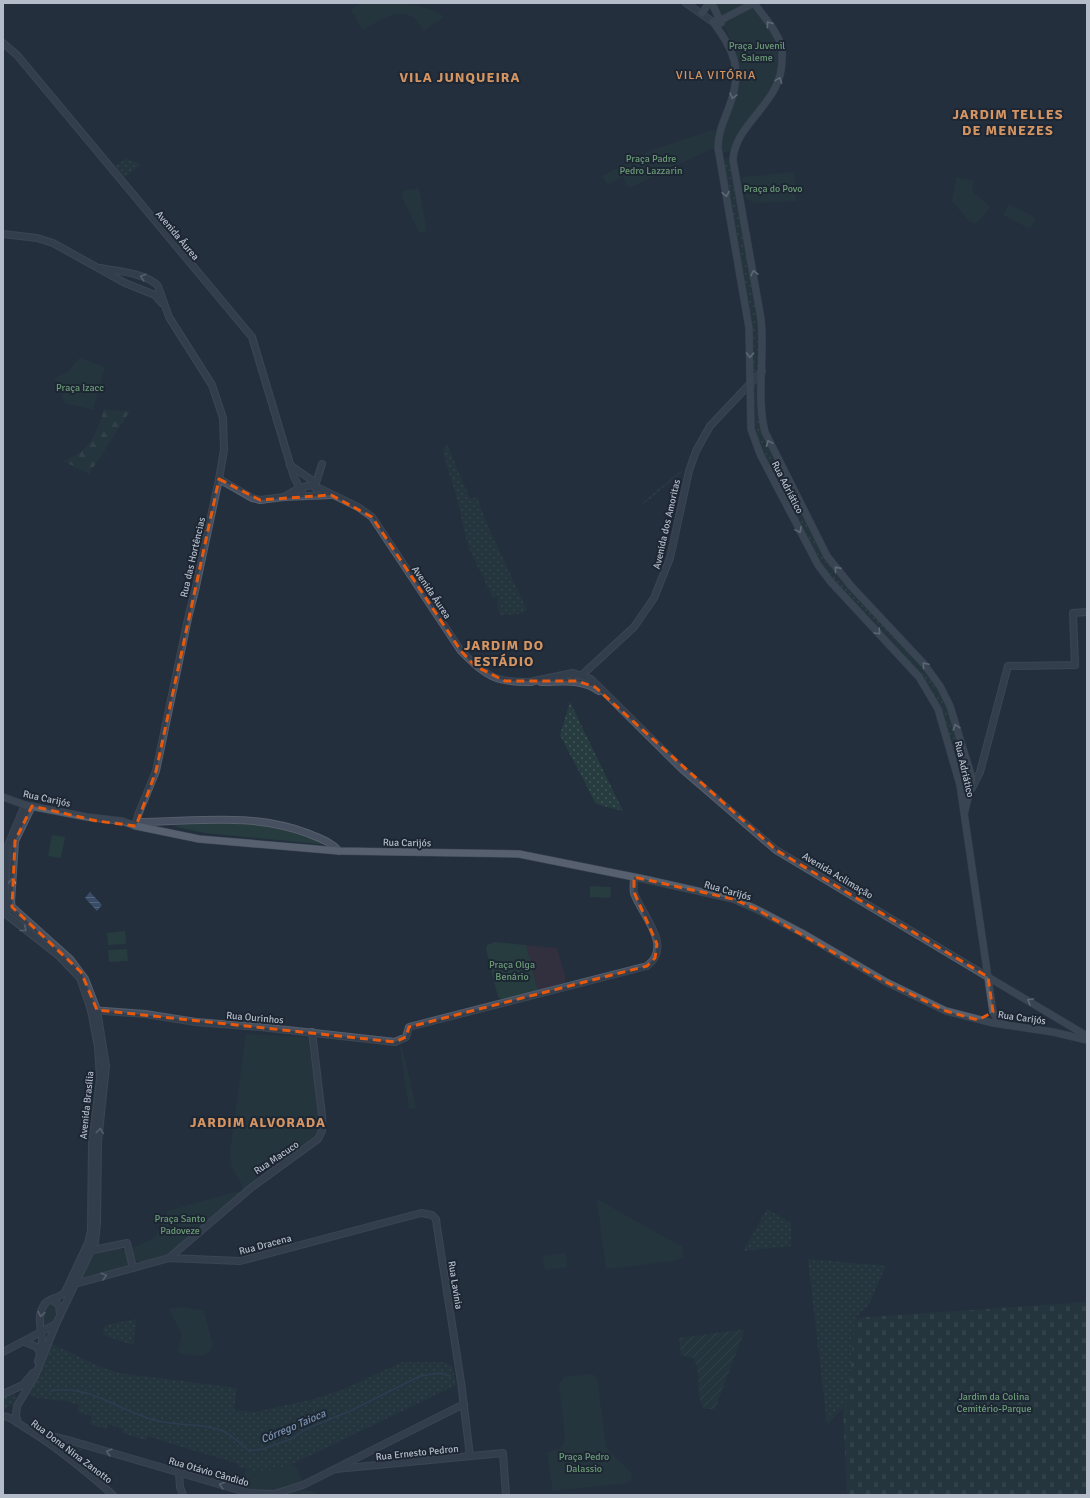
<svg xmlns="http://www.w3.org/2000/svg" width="1090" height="1498" font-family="Signika,sans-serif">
  <defs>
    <pattern id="grass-dots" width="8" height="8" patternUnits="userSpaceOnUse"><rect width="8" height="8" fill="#263c3f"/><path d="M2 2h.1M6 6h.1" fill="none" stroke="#435659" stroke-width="1.8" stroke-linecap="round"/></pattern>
    <pattern id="forest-firs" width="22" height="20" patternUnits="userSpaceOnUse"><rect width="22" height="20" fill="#263c3f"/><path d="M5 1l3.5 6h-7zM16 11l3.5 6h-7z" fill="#435659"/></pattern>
    <pattern id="cemetery-stones" width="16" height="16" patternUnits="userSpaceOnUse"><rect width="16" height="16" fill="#263c3f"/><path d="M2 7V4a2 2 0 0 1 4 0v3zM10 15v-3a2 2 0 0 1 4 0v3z" fill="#435659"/></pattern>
    <pattern id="garden-furrows" width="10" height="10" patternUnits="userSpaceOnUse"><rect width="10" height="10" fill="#263c3f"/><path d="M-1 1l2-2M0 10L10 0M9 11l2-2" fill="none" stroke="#435659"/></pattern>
    <pattern id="water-rules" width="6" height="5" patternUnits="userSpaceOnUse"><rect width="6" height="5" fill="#394c67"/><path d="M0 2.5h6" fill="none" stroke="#53647b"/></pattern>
  </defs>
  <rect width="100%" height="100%" fill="#242f3e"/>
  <!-- medical -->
  <polygon fill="#32303f" points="526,945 557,948 565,976 565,982 538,991"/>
  <!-- grass -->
  <g fill="url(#grass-dots)">
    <polygon points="126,158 141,165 124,177 115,166"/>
    <path d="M731,158L760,330L762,433L765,441L825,558L840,578L907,647L938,687L947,706L968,779L966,782L961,779L941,708L932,691L911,664L839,587L820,564L758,446C747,407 757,367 752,328C745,272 732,215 722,160Z"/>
    <polygon points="447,444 470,499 477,497 486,522 527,610 521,614 500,615 497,604 499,603 497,596 493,598 468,546 457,499 443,452"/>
    <polygon points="680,471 682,473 642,505 642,503"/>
    <polygon points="570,702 623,811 596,804 560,735"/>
    <polygon points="767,1209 791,1223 791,1246 743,1251"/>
    <polygon points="808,1259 886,1266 869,1304 855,1318 848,1403 827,1424"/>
    <polygon points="136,1319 133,1345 106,1336 103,1334 103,1328 106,1325"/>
    <path d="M52,1344L94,1364L118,1373L237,1388L234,1410L255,1412L314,1399L342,1390L402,1362H446L453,1368L456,1385L284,1468C268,1472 254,1472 238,1467V1464L147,1436L146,1440L122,1433L123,1429L108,1424L107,1429L90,1424L92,1416L77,1412L79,1405L66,1401L35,1398L29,1394L37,1380Z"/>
    <polygon points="13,1393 17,1397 15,1403 3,1410 3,1396"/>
    <polygon points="73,1445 83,1449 76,1453 76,1462 66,1453 69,1447"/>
  </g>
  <!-- forest -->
  <path fill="url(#forest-firs)" d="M104,410L130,411L89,474L63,461C69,458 77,455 82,451C94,441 100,423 104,410Z"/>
  <!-- cemetery -->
  <polygon fill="url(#cemetery-stones)" points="1087,1302 1087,1495 847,1495 843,1409 848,1403 855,1318"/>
  <!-- park -->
  <g fill="#263c3f">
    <path d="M360,3C384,3 426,1 444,17L424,31C408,0 385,17 363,30L351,10Z"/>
    <polygon points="714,3 747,3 720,17"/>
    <path d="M753,7C760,17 771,28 775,40C792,85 746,114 730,151L723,153C714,144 731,113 734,102C745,70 736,51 723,23Z"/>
    <polygon points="712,130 715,130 715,147 629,188 623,176 608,185 602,176 652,150"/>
    <polygon points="794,172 796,201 753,203 746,198 742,177"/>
    <polygon points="957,177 974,181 972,191 990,207 977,223 970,222 952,201"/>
    <polygon points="419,188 427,233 419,232 401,195 403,191"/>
    <polygon points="1009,204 1036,218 1030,229 1003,215"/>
    <polygon points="79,358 105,367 93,410 65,403 55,378 70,370"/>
    <path d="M220,821C262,824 289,828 329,845L205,833L172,826Z"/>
    <polygon points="52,835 65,837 61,858 48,856"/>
    <polygon points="590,886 611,887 610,898 590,897"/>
    <polygon points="125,931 126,944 108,945 107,933"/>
    <polygon points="494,942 526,945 538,991 503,1000 498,997 486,949 487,945"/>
    <polygon points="127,949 128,961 109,962 108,950"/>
    <polygon points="246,1034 308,1037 319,1118 318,1132 311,1141 260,1175 242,1191 242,1185 232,1168 230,1154"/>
    <polygon points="402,1046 416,1108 409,1109 400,1048"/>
    <polygon points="239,1191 241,1193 171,1253 142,1262 134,1260 132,1248 155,1238 168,1211"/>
    <polygon points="597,1199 682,1247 683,1257 674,1261 606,1269"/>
    <polygon points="120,1248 126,1252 129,1264 126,1267 81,1279 92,1255"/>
    <polygon points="566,1253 567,1267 545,1270 543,1256"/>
    <path d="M49,1303L56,1306C57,1315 54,1323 46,1327L43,1325L42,1312Z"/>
    <path d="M182,1307L204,1311L212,1343C213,1361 189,1355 178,1353L182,1334L169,1309Z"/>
    <polygon points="592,1374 597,1378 606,1448 632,1474 631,1480 627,1483 553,1491 547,1452 559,1449 564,1443 565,1436 559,1384 565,1377"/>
    <path d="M294,1464L303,1482C281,1489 263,1495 240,1487L246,1469C263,1472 278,1471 294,1464Z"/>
    <polygon points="301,1490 311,1491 318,1495 286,1495"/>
  </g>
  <!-- garden -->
  <path fill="url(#garden-furrows)" d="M745,1329L715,1409H705C694,1399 703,1371 693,1358L681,1355L679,1338Z"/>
  <!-- water -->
  <polygon fill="url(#water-rules)" points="90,892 102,905 97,911 85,898"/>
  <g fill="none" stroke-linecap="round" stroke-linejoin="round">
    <!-- stream -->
    <path stroke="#394c67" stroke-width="1.5" d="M51,1391C89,1383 122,1413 158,1421C180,1426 205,1423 225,1432C234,1437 241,1444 249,1451L263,1449L291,1439L306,1429L350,1411L420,1376L440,1373L450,1376"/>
    <defs>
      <g id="secondary">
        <polyline points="686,3 713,22"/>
        <polyline points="3,43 17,55 252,337 294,477 304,496"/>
        <polyline points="3,234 37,238 53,243 125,283 155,295 162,303"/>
        <path d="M100,268C116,271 147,273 158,286L169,317L212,385L223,418L224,450L219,479L195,591L189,614L156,771L138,815L136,826"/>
        <polyline points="290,465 313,481 316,489"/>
        <polyline points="219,479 252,498 260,500 284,497 331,495"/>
        <polyline points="315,486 322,464"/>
        <path d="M284,497C294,491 303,484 315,486L358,507L372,517L461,651C486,676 495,683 532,682"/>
        <polyline points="582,675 634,627 654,598 670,558 689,471 696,451 710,426 762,371"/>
        <polyline points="529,682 573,673 591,679 682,769 776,850 988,977"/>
        <path d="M541,682C562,682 581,678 599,691"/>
        <polyline points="960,785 972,788 980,772 1008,666 1075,665 1073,613 1087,612"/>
        <path d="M25,805L6,850L5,898L7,915L58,955L80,978L91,1010L98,1047L100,1079L92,1142L91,1231L88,1243L65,1292C59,1299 48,1298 44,1305C36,1316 42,1330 42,1342C42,1348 40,1355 38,1361"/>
        <path d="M136,822C196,822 250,812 307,833C319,838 330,841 339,851"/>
        <path d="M91,1010L145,1014L196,1022L260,1027L395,1042L406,1037L409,1027L647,966C674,946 641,914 634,893C633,888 634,882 634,877"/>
        <polyline points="89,1251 127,1243 133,1268"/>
        <polyline points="169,1258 252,1187 318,1139 322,1131 322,1115 312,1032"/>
        <polyline points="75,1284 169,1258 240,1261 421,1213 432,1215 436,1219 437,1227 461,1382 470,1456"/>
        <polyline points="52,1300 59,1305 60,1315"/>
        <polyline points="25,1342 37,1347 40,1353"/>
        <polyline points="3,1352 56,1324"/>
        <polyline points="3,1394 23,1385 33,1373"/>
        <path d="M3,1416C12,1417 17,1423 24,1427C56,1446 86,1471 113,1495"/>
        <polyline points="18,1423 16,1415 17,1406 35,1376 56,1324 95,1242 97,1223 98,1142 106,1066 97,1010 85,979 70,959 12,907 11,903 15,841 32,806"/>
        <polyline points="29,1430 68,1440 249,1493 274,1494 303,1485 464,1404"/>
        <polyline points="336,1469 503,1453 506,1495"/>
        <polyline points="179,1473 180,1487 183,1495"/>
      </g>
      <g id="primary">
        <polyline points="712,3 721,23"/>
        <polyline points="702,13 709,3"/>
        <polyline points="3,797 25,805 87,817 122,821 136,826 199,839 339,851 519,854 644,879 733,899 756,909 802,933 886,982 946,1011 993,1023 1053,1032 1087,1040"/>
        <path d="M965,811C967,799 972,790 972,778L950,706L940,686L924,664L851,586L827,556L765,432C756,396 765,356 761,319L733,160C735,122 782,104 782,60C782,55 783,49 781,45C776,29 763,16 754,3L723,19H719L713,22C735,51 743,71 729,107C724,121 718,132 718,148L749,328L751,429L760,454L818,565L830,581L919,677L938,709L960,785L993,1012L997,1019L1006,1025"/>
        <polyline points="988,977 1087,1036"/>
      </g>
    </defs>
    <!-- secondary casing -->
    <use href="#secondary" stroke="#565f6c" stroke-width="8"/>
    <!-- primary casing -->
    <use href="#primary" stroke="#414a57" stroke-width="8"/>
    <!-- secondary -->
    <use href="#secondary" stroke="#465061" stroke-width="6"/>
    <!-- primary -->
    <use href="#primary" stroke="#56606e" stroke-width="7"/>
  </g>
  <!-- one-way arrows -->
  <defs><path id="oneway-chevron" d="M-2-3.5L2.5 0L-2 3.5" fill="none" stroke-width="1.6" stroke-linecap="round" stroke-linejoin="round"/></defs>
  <g stroke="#a1aab7">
    <use href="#oneway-chevron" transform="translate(769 24) rotate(-126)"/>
    <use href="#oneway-chevron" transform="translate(779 80) rotate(-69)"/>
    <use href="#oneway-chevron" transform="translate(733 96) rotate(105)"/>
    <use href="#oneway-chevron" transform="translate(726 194) rotate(80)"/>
    <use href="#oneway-chevron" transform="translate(754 273) rotate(-102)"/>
    <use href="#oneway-chevron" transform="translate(750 355) rotate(91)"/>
    <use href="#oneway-chevron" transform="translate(769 443) rotate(-114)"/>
    <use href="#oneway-chevron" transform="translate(799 530) rotate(62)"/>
    <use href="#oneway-chevron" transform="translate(837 569) rotate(-129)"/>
    <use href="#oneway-chevron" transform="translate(878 632) rotate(47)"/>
    <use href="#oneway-chevron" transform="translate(925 665) rotate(-130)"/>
    <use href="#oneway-chevron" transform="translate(956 727) rotate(-107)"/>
    <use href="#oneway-chevron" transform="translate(1030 1001) rotate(-150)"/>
  </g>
  <g stroke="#8e96a5">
    <use href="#oneway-chevron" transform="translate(143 277) rotate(-162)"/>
    <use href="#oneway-chevron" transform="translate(12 881) rotate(-89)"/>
    <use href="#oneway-chevron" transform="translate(24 929) rotate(39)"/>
    <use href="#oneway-chevron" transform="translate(100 1131) rotate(-83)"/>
    <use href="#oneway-chevron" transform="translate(104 1276) rotate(-16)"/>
    <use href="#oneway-chevron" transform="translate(41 1314) rotate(101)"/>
    <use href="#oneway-chevron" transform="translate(109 1452) rotate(-164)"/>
    <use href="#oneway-chevron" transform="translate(222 1485) rotate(-163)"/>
  </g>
  <!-- marked area -->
  <path d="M0 0H1090V1498H0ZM219,479L260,500L331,495L372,517L461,651L475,666L505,681H577L595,687L776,850L988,977L993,1012L978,1020L946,1011L886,982L756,909L733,899L634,877V892L657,944L655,958L647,966L409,1027L406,1037L395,1042L97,1010L81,972L12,907L15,841L32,806L97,821L136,826L156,771Z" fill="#242f3e" fill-opacity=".55" fill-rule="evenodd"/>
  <path fill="none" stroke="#e8590c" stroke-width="3" stroke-dasharray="8 5" stroke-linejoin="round" d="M219,479L260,500L331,495L372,517L461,651L475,666L505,681H577L595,687L776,850L988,977L993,1012L978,1020L946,1011L886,982L756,909L733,899L634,877V892L657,944L655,958L647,966L409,1027L406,1037L395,1042L97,1010L81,972L12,907L15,841L32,806L97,821L136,826L156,771Z"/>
  <g text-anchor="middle" stroke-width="4" stroke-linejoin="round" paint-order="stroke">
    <!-- park labels -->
    <g font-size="10" fill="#6b9a76" stroke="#1d2633">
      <text x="757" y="49">Praça Juvenil<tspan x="757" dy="12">Saleme</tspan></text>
      <text x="651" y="162">Praça Padre<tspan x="651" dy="12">Pedro Lazzarin</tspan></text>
      <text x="773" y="192">Praça do Povo</text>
      <text x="80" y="391">Praça Izacc</text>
      <text x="512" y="968">Praça Olga<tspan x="512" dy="12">Benário</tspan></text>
      <text x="180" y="1222">Praça Santo<tspan x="180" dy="12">Padoveze</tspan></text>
      <text x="994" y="1400">Jardim da Colina<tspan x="994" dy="12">Cemitério-Parque</tspan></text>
      <text x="584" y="1460">Praça Pedro<tspan x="584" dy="12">Dalassio</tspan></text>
    </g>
    <!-- street labels -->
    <g font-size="10" fill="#b4bcc9" stroke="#1d2633">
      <text transform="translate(178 235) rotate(50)" y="4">Avenida Áurea</text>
      <text transform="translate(788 487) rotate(63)" y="4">Rua Adriático</text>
      <text transform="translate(666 524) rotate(-77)" y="4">Avenida dos Amoritas</text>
      <text transform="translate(192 557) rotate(-77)" y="4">Rua das Hortências</text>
      <text transform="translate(432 592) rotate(56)" y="4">Avenida Áurea</text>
      <text transform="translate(965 769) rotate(77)" y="4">Rua Adriático</text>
      <text transform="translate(47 798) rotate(12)" y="4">Rua Carijós</text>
      <text transform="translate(407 842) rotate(1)" y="4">Rua Carijós</text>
      <text transform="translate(838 875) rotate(31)" y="4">Avenida Aclimação</text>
      <text transform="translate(728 890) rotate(16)" y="4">Rua Carijós</text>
      <text transform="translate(255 1017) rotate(5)" y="4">Rua Ourinhos</text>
      <text transform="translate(1022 1017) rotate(8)" y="4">Rua Carijós</text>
      <text transform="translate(86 1105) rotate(-84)" y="4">Avenida Brasília</text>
      <text transform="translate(276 1157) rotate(-34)" y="4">Rua Macuco</text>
      <text transform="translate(265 1244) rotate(-15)" y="4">Rua Dracena</text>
      <text transform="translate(456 1285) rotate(81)" y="4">Rua Lavinia</text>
      <text transform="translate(72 1451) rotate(37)" y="4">Rua Dona Nina Zanotto</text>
      <text transform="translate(417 1452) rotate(-6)" y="4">Rua Ernesto Pedron</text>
      <text transform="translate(209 1471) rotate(16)" y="4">Rua Otávio Cândido</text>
    </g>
    <!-- water labels -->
    <g font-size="11" font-style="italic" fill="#7c92b1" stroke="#1d2633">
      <text transform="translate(293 1426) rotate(-23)" y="4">Córrego Taioca</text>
    </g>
    <!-- quarter labels -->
    <g font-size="12" letter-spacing="1" fill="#d59563" stroke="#1d2633">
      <text x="716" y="79">VILA VITÓRIA</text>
    </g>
    <!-- district labels -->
    <g font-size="14" font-weight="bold" letter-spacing="1" fill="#d59563" stroke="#1d2633">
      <text x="460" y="82">VILA JUNQUEIRA</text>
      <text x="1008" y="119">JARDIM TELLES<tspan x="1008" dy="16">DE MENEZES</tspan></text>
      <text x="504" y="650">JARDIM DO<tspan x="504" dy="16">ESTÁDIO</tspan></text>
      <text x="258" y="1127">JARDIM ALVORADA</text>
    </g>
  </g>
  <!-- border -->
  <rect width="1090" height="1498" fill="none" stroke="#b4bcc9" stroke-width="8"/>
</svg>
